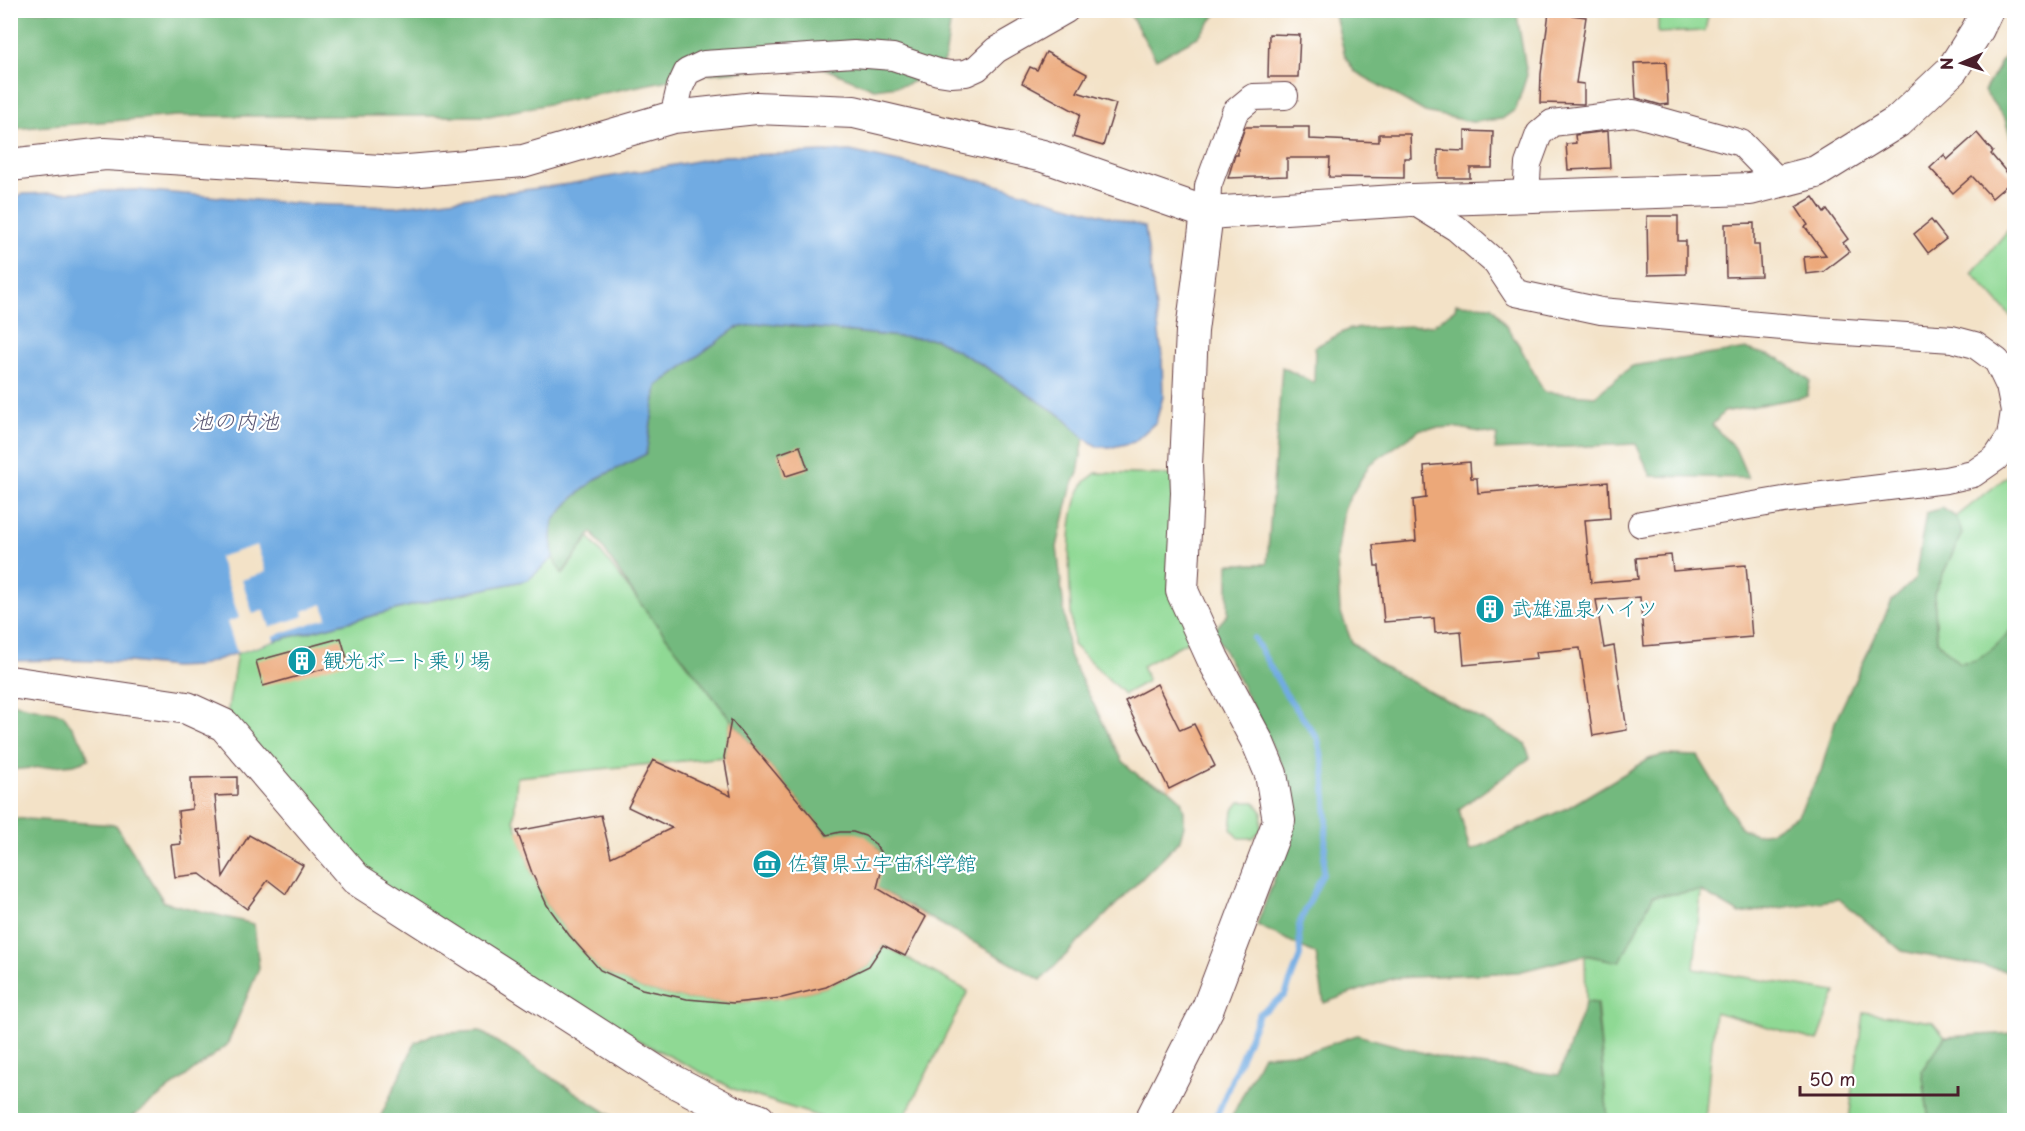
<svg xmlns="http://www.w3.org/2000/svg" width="2025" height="1131" font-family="'Playpen Sans','Klee One',sans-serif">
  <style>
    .green { fill: #8fd994; stroke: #6c7c60; stroke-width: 1.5 }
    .forest { fill: #73b97e; stroke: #5e6c54; stroke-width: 1.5 }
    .water { fill: #71abe2; stroke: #5e6586; stroke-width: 1.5 }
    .pier { fill: #f3e2c7 }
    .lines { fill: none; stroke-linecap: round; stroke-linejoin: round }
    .stream { stroke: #71abe2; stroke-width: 6 }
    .building { fill: #eca879 }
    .minor-casing { stroke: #633c42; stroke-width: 28 }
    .tertiary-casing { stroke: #633c42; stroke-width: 34 }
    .minor { stroke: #fff; stroke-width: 26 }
    .tertiary { stroke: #fff; stroke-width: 32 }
    .labels { text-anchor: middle; stroke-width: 4.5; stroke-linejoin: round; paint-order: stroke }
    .culture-label { font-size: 21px; fill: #0d838f; stroke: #fff; text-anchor: start }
    .water-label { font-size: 22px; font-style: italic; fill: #5a5774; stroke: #fff }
  </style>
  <rect width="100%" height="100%" fill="#fff"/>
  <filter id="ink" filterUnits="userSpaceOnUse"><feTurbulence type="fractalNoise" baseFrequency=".0167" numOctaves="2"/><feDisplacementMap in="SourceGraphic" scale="12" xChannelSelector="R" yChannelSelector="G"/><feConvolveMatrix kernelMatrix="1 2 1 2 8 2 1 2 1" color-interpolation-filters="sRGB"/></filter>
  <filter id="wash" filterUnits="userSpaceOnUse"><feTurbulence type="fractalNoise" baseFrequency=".008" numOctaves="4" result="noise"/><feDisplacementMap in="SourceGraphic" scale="24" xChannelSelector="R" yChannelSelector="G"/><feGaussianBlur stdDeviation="1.35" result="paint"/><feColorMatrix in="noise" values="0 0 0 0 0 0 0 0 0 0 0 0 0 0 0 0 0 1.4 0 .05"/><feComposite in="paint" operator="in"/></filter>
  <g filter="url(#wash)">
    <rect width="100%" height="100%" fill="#f3e2c7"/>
    <!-- green -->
    <g class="green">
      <polygon points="1658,11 1709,11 1705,31 1658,33"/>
      <polygon points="2014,223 2014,320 1972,273"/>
      <polygon points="2014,471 2014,627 1995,647 1977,660 1960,663 1937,641 1934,593 1962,533 1956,517"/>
      <path d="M1096 473 1174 475 1192 639 1142 666 1148 681 1124 694 1073 645C1071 605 1061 514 1085 482 1087 479 1093 476 1096 473Z"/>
      <polygon points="589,537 731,720 724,757 517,777 514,820 532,873 547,905 569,935 600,970 642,989 687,999 733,1003 782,998 826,987 869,966 883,945 968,991 903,1120 830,1120 736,1090 491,965 360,875 227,715 237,653 274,641 442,598 528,580 553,558 563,574"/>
      <polygon points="1240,802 1255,802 1262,812 1261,830 1253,838 1239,838 1231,829 1233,811"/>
      <polygon points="1701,891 1694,969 1836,992 1818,1041 1715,1012 1705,1120 1608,1120 1597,1003 1586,1002 1585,955 1620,962 1653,896"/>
      <polygon points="1863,1012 1932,1022 1945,1037 1922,1070 1929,1120 1849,1120"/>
    </g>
    <!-- forest -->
    <g class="forest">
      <polygon points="11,11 952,11 945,59 936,72 905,85 874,89 816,65 694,75 489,116 176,116 11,129"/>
      <polygon points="1128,11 1219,11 1198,37 1156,59"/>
      <polygon points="1334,11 1519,11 1517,15 1527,75 1516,109 1502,119 1472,122 1425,112 1354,71 1345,56"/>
      <polygon points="2014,40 2014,150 2005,119 1984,91"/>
      <polygon points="1456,304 1492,306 1519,345 1544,392 1595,396 1632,366 1747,349 1780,359 1810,381 1807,396 1724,412 1712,425 1735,448 1748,478 1651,476 1636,444 1495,450 1497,435 1453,427 1421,429 1369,465 1344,508 1337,558 1340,610 1352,643 1379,664 1525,743 1530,758 1459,809 1470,851 1569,807 1649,759 1665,755 1698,756 1741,828 1755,834 1771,832 1798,815 1821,771 1835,722 1892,601 1915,579 1926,513 1942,508 1956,517 1962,533 1934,593 1937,641 1960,663 1977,660 1995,647 2014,627 2014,972 1902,951 1839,899 1740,914 1701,891 1653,896 1620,962 1585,955 1518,972 1394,978 1324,1003 1316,954 1257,925 1284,853 1285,772 1214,630 1228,614 1228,564 1267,564 1282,367 1314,383 1315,347 1349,329 1433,325 1455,309"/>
      <path d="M765 323 900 337 936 339 981 364 1062 416 1084 438 1078 473 1071 488 1057 547 1069 655 1122 761 1140 777 1169 789 1181 800 1184 811V825L1180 840 1041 980 873 886 881 853C866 831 851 836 827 835L731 720 640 603 592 532 562 574 553 558 551 537 553 521 572 499 596 479 646 454 657 386 736 328Z"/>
      <polygon points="11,703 63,714 82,742 89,759 74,764 11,770"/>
      <polygon points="10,818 116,825 164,902 254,924 259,968 227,1045 128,1120 11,1120"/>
      <polygon points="1586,1002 1596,1003 1608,1120 1230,1120 1263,1055 1308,1052 1357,1035 1462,1063 1559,1075"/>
      <polygon points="480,1031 618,1120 379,1120 415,1043 433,1034"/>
      <polygon points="2014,1033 2014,1120 1929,1120 1922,1070 1945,1037"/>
    </g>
    <!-- water -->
    <polygon class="water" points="850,151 983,181 1145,227 1162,355 1163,397 1156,422 1134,442 1113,447 1098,447 1084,438 1062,416 981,364 936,339 900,337 765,323 736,328 657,386 646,454 596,479 572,499 553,521 551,537 553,558 528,580 442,598 274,641 198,666 173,667 129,662 62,660 11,661 10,200 23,194 137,190 304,204 396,207 569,184 724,156"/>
    <!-- pier -->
    <polygon class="pier" points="257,545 266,572 242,580 253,614 264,610 270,627 304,616 303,611 323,604 327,618 273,636 274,641 237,653 227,622 239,618 219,557"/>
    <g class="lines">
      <!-- stream -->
      <polyline class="stream" points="1215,1120 1259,1014 1285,995 1300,956 1299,924 1323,873 1327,819 1324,768 1318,739 1285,693 1254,638"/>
    </g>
    <g id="blocks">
      <!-- building -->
      <g class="building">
        <polygon points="1549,12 1586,17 1576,83 1584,84 1584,104 1540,103 1541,74"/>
        <polygon points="1269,34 1300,35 1298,77 1268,77"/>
        <polygon points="1046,52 1087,74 1077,92 1116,104 1103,146 1073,137 1080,114 1022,83 1030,67 1037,70"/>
        <polygon points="1666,62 1668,104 1661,105 1636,98 1634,63"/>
        <polygon points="1245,127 1309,127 1309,139 1379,142 1379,134 1410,134 1411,158 1404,158 1404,178 1329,177 1330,158 1287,158 1287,176 1228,178 1235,155 1238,155 1238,147"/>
        <polygon points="1465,131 1493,132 1492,168 1470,168 1470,178 1438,178 1438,150 1465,151"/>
        <polygon points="1608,131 1610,168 1568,170 1566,144 1576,143 1575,135"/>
        <polygon points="1977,133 1993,152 1991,154 2013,180 1992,198 1972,176 1953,193 1930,168 1944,155 1947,160"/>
        <polygon points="1813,197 1824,213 1827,210 1848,239 1843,243 1849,252 1823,272 1806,274 1804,257 1826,255 1805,227 1808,225 1796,207"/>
        <polygon points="1647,216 1678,216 1678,241 1686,241 1686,274 1648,275"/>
        <polygon points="1931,220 1946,239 1928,253 1914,234"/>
        <polygon points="1754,223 1754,245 1759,245 1761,276 1726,277 1725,224"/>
        <polygon points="800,446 808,469 786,476 778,454"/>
        <polygon points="1470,462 1471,478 1477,478 1478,493 1608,482 1610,518 1585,520 1591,583 1638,579 1636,558 1671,555 1673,571 1746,565 1752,637 1644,646 1640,597 1596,600 1604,648 1614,646 1627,730 1593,736 1580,648 1536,652 1537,658 1464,665 1461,631 1435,633 1434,618 1384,622 1379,566 1375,566 1373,545 1416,541 1413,500 1426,498 1424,466"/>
        <polygon points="341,638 348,662 263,686 256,661"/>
        <polygon points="1157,684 1180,730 1194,724 1215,766 1169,789 1125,701"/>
        <polygon points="731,720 827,835 840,832 853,832 865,836 874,843 881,853 883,865 877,888 926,917 905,956 883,945 869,966 826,987 782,998 733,1003 687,999 642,989 600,970 569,935 547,905 532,873 517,831 601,815 611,857 672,828 628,807 653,760 731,796 724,757"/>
        <polygon points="237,777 237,795 215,796 223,877 249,835 303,865 286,894 268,880 247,909 200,874 175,877 171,845 181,844 178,811 192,809 191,778"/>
      </g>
    </g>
  </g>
  <g filter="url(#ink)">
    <use href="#blocks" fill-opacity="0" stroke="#633c42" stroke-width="1.5"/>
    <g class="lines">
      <!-- minor casing -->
      <g class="minor-casing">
        <g id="minor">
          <polyline points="673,117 680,87 687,72 704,64 854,54 893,57 938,72 951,74 966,73 977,68 996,50 1066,10"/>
          <polyline points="1526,196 1528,164 1539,134 1552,123 1634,113 1741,143 1779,182"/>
          <polyline points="1411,200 1456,228 1496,263 1516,293 1601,311 1816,330 1952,339 1975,345 1997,361 2009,386 2014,411 2010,437 1996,458 1973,474 1946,480 1790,499 1641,524"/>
          <polyline points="1207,213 1208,186 1235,112 1253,97 1285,96"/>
        </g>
      </g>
      <!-- tertiary casing -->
      <g class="tertiary-casing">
        <g id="tertiary">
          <polyline points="10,165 105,154 397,172 523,161 673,117 756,108 854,112 1043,156 1207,213 1411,200 1750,189 1816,172 1897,122 1952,70 1978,29 1987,10"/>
          <polyline points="10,682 187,708 224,725 356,879 660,1074 731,1111 759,1120"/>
          <polyline points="1151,1120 1208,1008 1279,821 1271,774 1258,743 1213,659 1182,591 1187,493 1186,465 1192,331 1207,213"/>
        </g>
      </g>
      <!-- minor -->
      <use href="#minor" class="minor"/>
      <!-- tertiary -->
      <use href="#tertiary" class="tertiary"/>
    </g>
  </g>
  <!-- icons -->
  <defs>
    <g id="building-disc" transform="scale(1.5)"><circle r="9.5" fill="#0f9aa8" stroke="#fff"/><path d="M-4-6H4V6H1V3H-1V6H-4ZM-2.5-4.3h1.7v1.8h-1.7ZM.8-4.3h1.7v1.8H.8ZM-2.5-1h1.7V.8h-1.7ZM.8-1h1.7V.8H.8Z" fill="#fff"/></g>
    <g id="museum-disc" transform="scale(1.5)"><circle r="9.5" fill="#0f9aa8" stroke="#fff"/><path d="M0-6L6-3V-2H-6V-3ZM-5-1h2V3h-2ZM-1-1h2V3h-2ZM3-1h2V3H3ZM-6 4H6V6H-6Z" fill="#fff"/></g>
  </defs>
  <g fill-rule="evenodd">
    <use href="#building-disc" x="1490" y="609"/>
    <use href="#building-disc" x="302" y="661"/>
    <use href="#museum-disc" x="767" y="864"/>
  </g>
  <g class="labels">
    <!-- culture labels -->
    <g class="culture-label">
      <text x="1511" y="616">武雄温泉ハイツ</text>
      <text x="323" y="668">観光ボート乗り場</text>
      <text x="788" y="871">佐賀県立宇宙科学館</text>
    </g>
    <!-- water labels -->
    <g class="water-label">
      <text x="235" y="429">池の内池</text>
    </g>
  </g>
  <!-- margin -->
  <rect width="2025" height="1131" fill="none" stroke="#fff" stroke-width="36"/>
  <!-- north arrow -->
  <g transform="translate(1962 63) rotate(267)" stroke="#ffffff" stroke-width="4.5" paint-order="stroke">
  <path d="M0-4.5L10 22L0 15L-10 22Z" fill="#4a1f2b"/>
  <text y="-9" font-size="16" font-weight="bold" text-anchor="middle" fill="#4a1f2b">N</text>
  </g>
  <!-- scale -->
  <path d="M1800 1086v9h158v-9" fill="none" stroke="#4a1f2b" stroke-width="3"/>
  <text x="1809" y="1086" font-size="18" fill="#4a1f2b" stroke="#ffffff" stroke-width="4.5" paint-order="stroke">50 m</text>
</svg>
